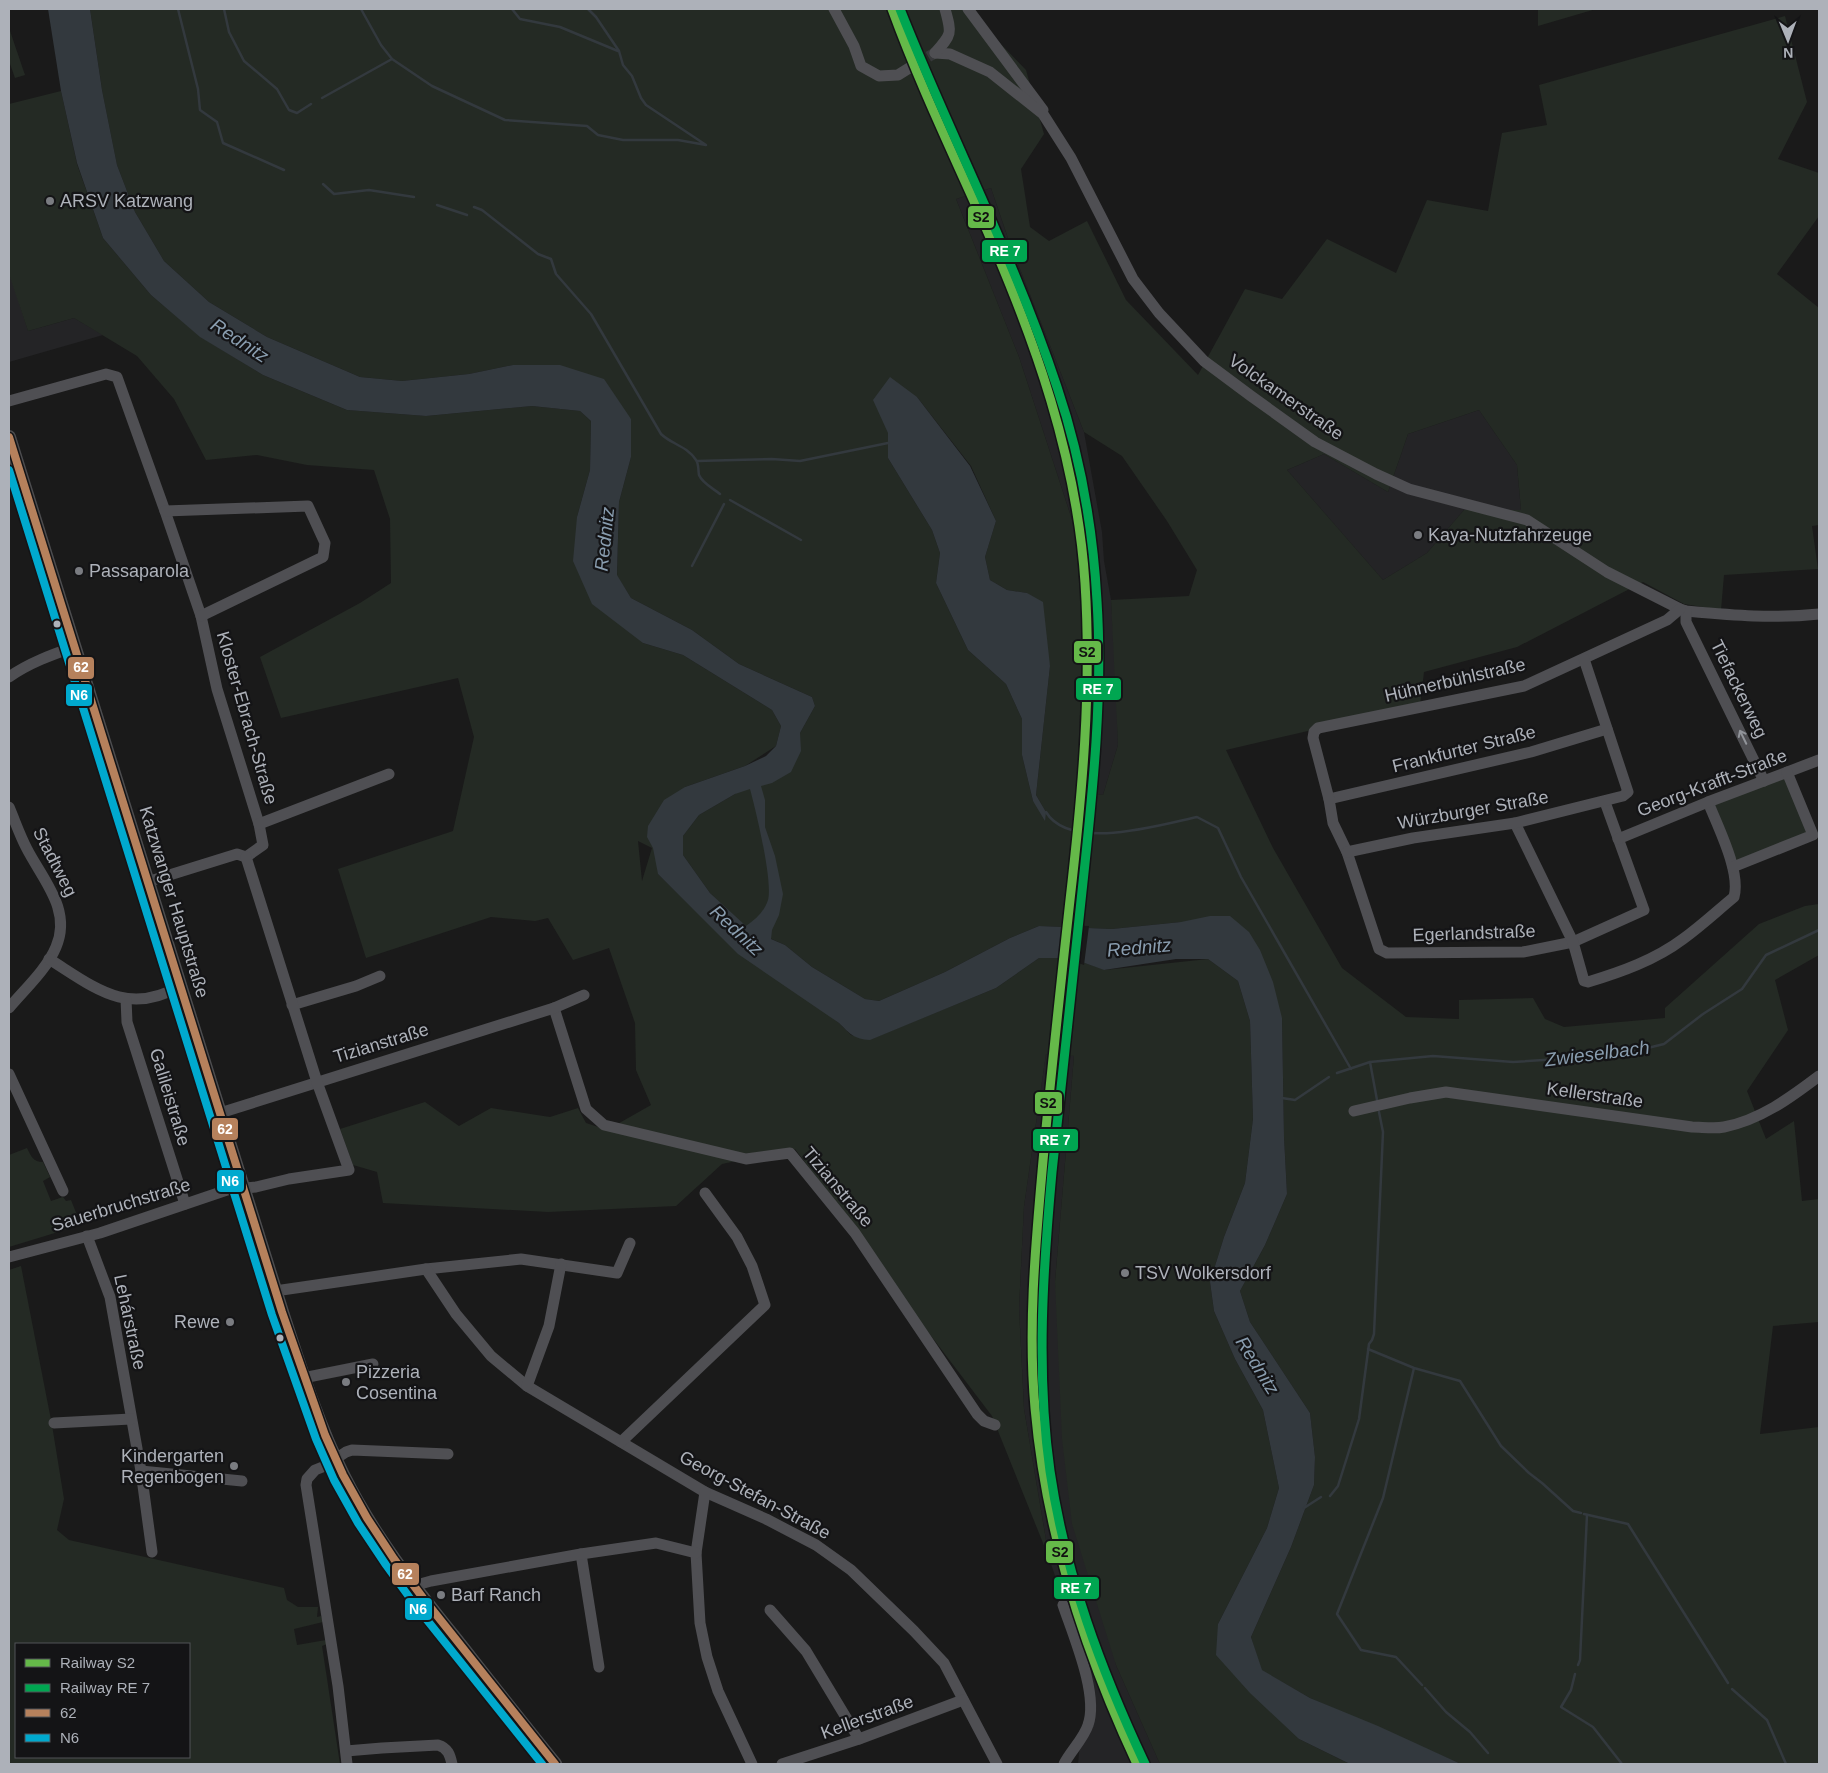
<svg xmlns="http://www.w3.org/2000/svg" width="1828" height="1773" font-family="Helvetica,sans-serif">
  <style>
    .built { fill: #242426 }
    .green { fill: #242a24; fill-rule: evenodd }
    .water { fill: #33393e; fill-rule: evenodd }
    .pier { fill: #1a1a1a }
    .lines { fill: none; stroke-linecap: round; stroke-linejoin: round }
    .stream { stroke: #33393e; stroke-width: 2.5 }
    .minor-tunnel { stroke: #37383a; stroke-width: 11; stroke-dasharray: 11 5.5; stroke-linecap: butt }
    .minor { stroke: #4f4f53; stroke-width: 11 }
    .major { stroke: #4c4c4e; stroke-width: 14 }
    .bus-1-casing { stroke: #141416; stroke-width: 11 }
    .bus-2-casing { stroke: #141416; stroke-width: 11 }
    .bus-1 { stroke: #b6815c; stroke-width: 8 }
    .bus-2 { stroke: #00a9ce; stroke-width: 8 }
    .rail-1-casing { stroke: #141416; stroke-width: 12 }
    .rail-2-casing { stroke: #141416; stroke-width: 12 }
    .rail-1 { stroke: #65b949; stroke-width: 9 }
    .rail-2 { stroke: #00a651; stroke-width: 9 }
    .oneway { stroke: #91949a }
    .poi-dot { fill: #7a7c81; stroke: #141416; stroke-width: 2 }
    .bus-dot { fill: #adb1b9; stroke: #141416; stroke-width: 2 }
    .labels { text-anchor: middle; stroke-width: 4.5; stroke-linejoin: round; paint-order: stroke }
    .poi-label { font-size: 18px; fill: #adb1b9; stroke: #141416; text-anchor: start }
    .street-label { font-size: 18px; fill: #adb1b9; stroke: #141416 }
    .water-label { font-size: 19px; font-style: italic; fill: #899daf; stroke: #141416 }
    .line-badge { stroke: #141416; stroke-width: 2 }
    .badge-label { font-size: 14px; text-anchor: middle; font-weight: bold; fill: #fff }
    .pale-badge-label { font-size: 14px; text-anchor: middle; font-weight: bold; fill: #111 }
  </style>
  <rect width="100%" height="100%" fill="#1a1a1a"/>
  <!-- built -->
  <g class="built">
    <polygon points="991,188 1009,241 1084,432 1102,532 1104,561 1111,600 1116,672 1118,745 1103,795 1077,791 1083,629 1075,529 1019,357 956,199"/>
    <polygon points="10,273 28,331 74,318 103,335 9,362"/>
    <polygon points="1479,410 1517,465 1521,510 1464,510 1427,553 1383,580 1287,470 1324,454 1388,492 1408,434"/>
    <polygon points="1046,1053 1074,1056 1055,1282 1116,1665 1160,1764 1078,1764 1081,1732 1093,1723 1091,1682 1049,1558 1024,1409 1019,1308 1024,1206"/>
  </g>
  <!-- green -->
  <g class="green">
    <path d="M90 9H967L1026 70 1044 134 1021 169 1030 227 1049 241 1087 221 1126 300 1198 375 1245 289 1282 299 1327 239 1396 273 1427 200 1488 211 1502 133 1547 125 1539 85 1785 16 1807 102 1778 159 1819 173V216L1777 274 1819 308V525L1812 526 1818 569 1724 575 1721 610 1684 604 1643 582 1517 647 1424 672 1420 705 1226 750 1273 848 1342 968 1406 1017 1459 1019V1000L1533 998 1545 1019 1564 1027 1665 1018V1008L1759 924 1805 906 1819 904V955L1775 980 1788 1030 1747 1091 1766 1139 1794 1121 1802 1201 1819 1199V1322L1773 1326 1760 1434 1819 1427V1764H1461L1310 1698 1261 1670 1251 1637 1291 1547 1314 1485 1315 1457 1310 1413 1250 1322 1240 1291 1265 1245 1287 1194 1284 1137 1282 1018 1181 922 1112 929 1039 926 1010 938 945 972 879 1001 865 999 812 967 785 945 747 928 710 893 683 855V836L699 815 735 794 800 733 815 706 812 697 739 664 692 630 631 598 617 576 619 502 631 457V419L513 365 469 374 402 381 360 377 267 337 209 302 164 261 135 212 117 165 102 90ZM991 188 1009 241 1084 432 1122 456 1167 521 1197 570 1189 596 1111 600 1118 745 1103 795 1077 791 1083 629 1075 529 1019 357 956 199ZM917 397 971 466 996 521 985 557 990 580 1007 590 1027 593 1050 666 1036 795 1046 812 1033 801 1022 755V719L1006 684 968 650 936 583 940 553 932 530 888 458V433ZM1479 410 1517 465 1521 510H1464L1427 553 1383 580 1287 470 1324 454 1388 492 1408 434Z"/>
    <polygon points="1538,9 1596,9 1538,26"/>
    <polygon points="9,28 25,75 15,78 9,61"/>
    <path d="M61 91 77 164 103 238 151 295 201 337 263 375 347 410 426 416 532 406 580 411 591 421 590 470 577 517 643 643 683 655 772 710 781 726 776 746 745 766 685 787 658 874 696 911 839 1023 851 1035 871 1039 996 988 1039 958H1071L1105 970 1208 959 1238 981 1250 1021 1253 1119 1245 1183 1224 1237 1210 1282 1214 1311 1235 1359 1263 1410 1279 1488 1267 1528 1218 1624 1299 1739 1350 1764H1160L1116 1665 1072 1524 1062 1439 1055 1282 1074 1056 1046 1054 1024 1206 1019 1308 1024 1409 1049 1558 992 1416 919 1320 857 1231 795 1149 722 1164 676 1206 548 1212 383 1203 377 1172 353 1165 340 1129 425 1102 459 1126 491 1108 550 1117 578 1108 586 1123 607 1130 651 1105 636 1070 635 1023 609 948 573 960 548 918 535 921 491 917 366 958 338 869 453 831 474 737 458 678 281 718 260 657 360 603 391 583 390 519 374 470 307 465 257 455 206 460 174 399 137 356 74 318 28 331 9 274V104ZM638 841 652 848 642 881Z"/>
    <polygon points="1785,776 1809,835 1737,865 1713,803"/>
    <path d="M27 1148C31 1156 33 1162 43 1162L50 1177 43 1181 51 1201 63 1197 66 1201 71 1200 81 1225 9 1247V1155Z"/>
    <path d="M21 1266 52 1425 64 1499 57 1530 69 1540 284 1588 287 1600 298 1607H318L317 1617 321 1616 323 1622 294 1629 297 1645 326 1640 327 1644 322 1646 340 1764H9V1270ZM16 1644H189V1757H16Z"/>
  </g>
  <!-- water -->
  <g class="water">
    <path d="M48 9H90L102 90 117 165 135 212 164 261 209 302 267 337 360 377 402 381 469 374 513 365H560L604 379 631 419V457L619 502 617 575 631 598 692 630 739 664 812 697 815 706 800 733 801 751 791 772 772 783 761 786 765 800V827L775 856 783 894 779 915 772 930 771 939 785 945 812 967 865 999 879 1001 945 972 1010 938 1039 926 1112 929 1181 922 1210 916H1230L1249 932 1260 950 1273 982 1282 1018 1284 1137 1287 1194 1265 1245 1240 1291 1250 1322 1310 1413 1315 1457 1314 1485 1291 1547 1251 1637 1262 1670 1310 1698 1378 1726 1461 1764H1350L1299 1739 1250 1693 1216 1655 1218 1624 1267 1528 1279 1488 1263 1410 1235 1359 1214 1311 1210 1282 1224 1237 1245 1183 1253 1119 1250 1021 1238 981 1208 959H1176L1104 970 1071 958H1039L996 988 870 1040C854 1039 850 1034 839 1023L738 954 658 874 653 848 647 837 648 826 664 800 685 787 745 766 766 756 776 746 781 726 772 710 683 655 643 643 592 604 573 561 577 517 590 470 591 421 580 411 532 406 426 416 347 410 263 375 200 337 151 295 103 238 77 163 61 91ZM750 789C756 811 773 881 768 900 764 912 756 919 746 926L710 893 683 855V836L699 815 735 794Z"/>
    <polygon points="890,377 917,397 970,466 996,521 985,557 990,580 1007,590 1027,593 1043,602 1050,666 1036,795 1046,812 1045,821 1033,801 1022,755 1022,719 1006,684 968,650 936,583 940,553 932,530 888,458 888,433 873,400"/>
  </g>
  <!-- pier -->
  <polygon class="pier" points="1063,925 1089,926 1084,965 1070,960 1059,960"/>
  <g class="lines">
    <!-- stream -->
    <g class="stream">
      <polyline points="178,9 198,89 200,110 217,122 223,143 284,170"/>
      <polyline points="224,9 229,32 244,61 277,89 289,110 297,113 311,104"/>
      <polyline points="361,9 381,45 392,59 432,86 505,120 587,126 598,135 623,140 678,140 706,145 646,105 641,98 632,76 623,65 619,51 596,17 588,9"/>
      <polyline points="512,9 520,19 560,27 618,51"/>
      <polyline points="322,98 392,59"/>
      <polyline points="323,184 334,194 369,190 414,197"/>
      <polyline points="437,205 467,215"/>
      <path d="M474 207 482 210 538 254 551 259 556 274 591 314 661 434C671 444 687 446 696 460 699 464 698 470 699 475 702 483 714 489 720 494"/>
      <polyline points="697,461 772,459 800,461 888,443"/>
      <polyline points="730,500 801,540"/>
      <polyline points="692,566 724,504"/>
      <path d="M1046 812C1070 852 1160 825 1197 817L1218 828 1241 877 1351 1069"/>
      <polyline points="1370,1062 1377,1100"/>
      <polyline points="1337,1073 1370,1062 1433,1056 1513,1062 1619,1055 1664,1044 1703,1014 1742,989 1766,955 1819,930"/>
      <polyline points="1282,1098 1295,1100 1329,1077"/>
      <polyline points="1368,1349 1414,1368 1460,1381 1501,1446 1529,1473 1542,1483 1573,1511 1581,1513"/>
      <polyline points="1414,1368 1383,1498 1337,1614 1361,1650 1396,1657 1422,1685"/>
      <polyline points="1330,1496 1338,1486 1359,1419 1369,1344 1372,1340 1374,1334 1383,1132 1379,1112"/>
      <polyline points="1304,1508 1321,1497"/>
      <polyline points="1584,1514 1628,1524 1728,1683"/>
      <polyline points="1578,1665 1580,1660 1587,1515"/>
      <polyline points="1575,1674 1571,1690 1561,1707 1593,1727 1622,1764"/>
      <polyline points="1425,1688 1446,1712 1470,1732 1488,1753"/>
      <polyline points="1732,1689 1767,1720 1786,1764"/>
    </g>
    <!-- minor-tunnel -->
    <polyline class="minor-tunnel" points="914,65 935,53"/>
    <!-- minor -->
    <g class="minor">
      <polyline points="834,9 854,46 861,66 879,76 898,75 914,65"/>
      <polyline points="968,9 1043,110"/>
      <path d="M935 53 950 54 990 72 1043 114 1071 158 1133 279 1159 313 1204 361 1251 396 1315 442 1376 474 1409 489 1527 520 1607 572 1680 609 1686 611C1731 615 1774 619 1819 614"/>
      <path d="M935 53C952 34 952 34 945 9"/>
      <polyline points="9,401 106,374 117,377 165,511 201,616 217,689 259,824 263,845 246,857"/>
      <polyline points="165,511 308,506 325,543 323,557 201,616"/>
      <polyline points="1686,611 1686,622 1764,781"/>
      <path d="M9 677C29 663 51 655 74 647"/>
      <polyline points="1329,799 1531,752 1607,729"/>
      <polyline points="1605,802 1644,910 1573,942 1523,952 1387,953 1379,949 1347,852 1333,823 1329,799 1313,738 1314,732 1318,728 1524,686 1667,620 1680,609"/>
      <path d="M9 807C15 821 20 836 27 849 43 880 72 910 56 947 47 969 24 990 9 1008"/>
      <path d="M1515 823 1573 942 1584 981 1588 982C1621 972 1655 960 1683 939 1701 926 1717 911 1734 897 1741 872 1718 827 1708 802"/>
      <polyline points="259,824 389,774"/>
      <polyline points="1618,839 1708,802 1819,760"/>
      <polyline points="1347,852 1413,838 1515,823 1623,796 1628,792 1584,659"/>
      <polyline points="1733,867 1813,835 1787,772"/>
      <polyline points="147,882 237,854 246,857"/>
      <path d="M49 959C94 987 127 1017 180 986"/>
      <polyline points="126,999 127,1022 185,1204"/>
      <polyline points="292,1005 356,986 380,976"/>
      <polyline points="554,1008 586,1109 604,1125 746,1159 790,1153 855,1233 977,1414 984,1421 995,1425"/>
      <polyline points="9,1074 63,1191"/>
      <path d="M1354 1111 1410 1098 1446 1092 1692 1127C1702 1127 1714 1129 1724 1127 1760 1120 1790 1098 1819 1076"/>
      <polyline points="220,1113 554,1008 584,995"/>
      <polyline points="87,1236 110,1297 141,1471 152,1552"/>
      <polyline points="9,1257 100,1233 227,1190 256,1187 289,1179 349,1170 317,1082 246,857"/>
      <polyline points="426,1269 521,1259 617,1273 630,1243"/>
      <polyline points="275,1291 426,1269 456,1314 491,1356 527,1386 705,1492 766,1519 816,1545 851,1570 914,1631 944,1663 997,1764"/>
      <polyline points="303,1378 373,1364"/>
      <polyline points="527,1386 549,1326 561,1264"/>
      <polyline points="54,1423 131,1419"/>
      <polyline points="621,1442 765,1305 752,1266 737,1237 705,1193"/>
      <polyline points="141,1471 242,1481"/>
      <polyline points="705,1492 696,1553 700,1623 707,1657 718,1691 752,1764"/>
      <polyline points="581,1554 599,1667"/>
      <polyline points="413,1586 431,1581 581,1554 656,1543 696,1553"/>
      <path d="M1063 1605C1073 1635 1099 1695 1088 1725 1084 1738 1070 1752 1064 1764"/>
      <polyline points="770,1610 806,1651 859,1739"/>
      <path d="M346 1751 382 1748 438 1745C448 1748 450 1755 452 1764"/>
      <polyline points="347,1764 338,1686 306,1485 307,1479 315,1470 325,1466 346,1452 352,1450 448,1454"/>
      <polyline points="782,1764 859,1739 963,1700"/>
    </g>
    <!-- major -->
    <path class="major" d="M9 437 282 1312C300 1367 317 1423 343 1475 372 1534 413 1586 454 1637 488 1680 521 1722 555 1764"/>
    <!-- bus-1 casing -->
    <g class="bus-1-casing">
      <polyline id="bus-1" points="9,437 282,1312 325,1435 343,1475 367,1518 394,1559 423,1598 555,1764"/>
    </g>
    <!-- bus-2 casing -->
    <g class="bus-2-casing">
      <polyline id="bus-2" points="9,470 272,1315 316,1439 334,1480 358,1523 386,1565 415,1605 542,1764"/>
    </g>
    <!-- bus-1 -->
    <use href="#bus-1" class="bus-1"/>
    <!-- bus-2 -->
    <use href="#bus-2" class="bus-2"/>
    <!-- rail-1 casing -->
    <g class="rail-1-casing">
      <path id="rail-1" d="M892 9C919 83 953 154 985 226 1035 340 1077 458 1085 583 1092 690 1082 795 1070 900 1060 991 1050 1081 1042 1172 1035 1250 1028 1329 1035 1408 1046 1533 1084 1651 1137 1764"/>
    </g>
    <!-- rail-2 casing -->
    <g class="rail-2-casing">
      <path id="rail-2" d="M900 9C950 136 1014 257 1057 387 1080 455 1093 529 1097 601 1103 695 1093 789 1083 882 1073 979 1062 1075 1052 1172 1043 1270 1036 1372 1050 1471 1065 1574 1101 1670 1145 1764"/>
    </g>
    <!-- rail-1 -->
    <use href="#rail-1" class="rail-1"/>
    <!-- rail-2 -->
    <use href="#rail-2" class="rail-2"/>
  </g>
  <!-- one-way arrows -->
  <defs><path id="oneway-shaft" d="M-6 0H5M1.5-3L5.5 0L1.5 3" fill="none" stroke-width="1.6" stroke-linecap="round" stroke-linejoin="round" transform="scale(1.25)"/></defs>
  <use class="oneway" href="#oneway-shaft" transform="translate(1743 737) rotate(-116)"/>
  <!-- markers -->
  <g class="poi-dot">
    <circle cx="50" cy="201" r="5"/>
    <circle cx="1418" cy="535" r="5"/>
    <circle cx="79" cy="571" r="5"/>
    <circle cx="1125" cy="1273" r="5"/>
    <circle cx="230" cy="1322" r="5"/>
    <circle cx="346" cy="1382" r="5"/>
    <circle cx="234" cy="1466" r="5"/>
    <circle cx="441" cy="1595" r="5"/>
  </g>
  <g class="bus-dot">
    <circle cx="57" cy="624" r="4.5"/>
    <circle cx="280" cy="1338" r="4.5"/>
  </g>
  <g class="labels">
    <!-- poi labels -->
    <g class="poi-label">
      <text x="60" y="207">ARSV Katzwang</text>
      <text x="1428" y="541">Kaya-Nutzfahrzeuge</text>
      <text x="89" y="577">Passaparola</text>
      <text x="1135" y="1279">TSV Wolkersdorf</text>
      <text x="220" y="1328" text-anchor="end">Rewe</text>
      <text x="356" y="1378">Pizzeria<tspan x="356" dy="21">Cosentina</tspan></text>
      <text x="224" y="1462" text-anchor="end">Kindergarten<tspan x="224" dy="21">Regenbogen</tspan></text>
      <text x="451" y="1601">Barf Ranch</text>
    </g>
    <!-- street labels -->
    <g class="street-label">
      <text transform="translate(1286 397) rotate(35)" y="6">Volckamerstraße</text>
      <text transform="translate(1455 680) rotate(-13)" y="6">Hühnerbühlstraße</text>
      <text transform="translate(1739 689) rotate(64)" y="6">Tiefackerweg</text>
      <text transform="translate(247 718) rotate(74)" y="6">Kloster-Ebrach-Straße</text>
      <text transform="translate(1464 749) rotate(-14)" y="6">Frankfurter Straße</text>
      <text transform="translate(1712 783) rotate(-21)" y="6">Georg-Krafft-Straße</text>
      <text transform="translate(1473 810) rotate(-10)" y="6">Würzburger Straße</text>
      <text transform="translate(55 862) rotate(63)" y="6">Stadtweg</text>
      <text transform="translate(174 902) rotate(73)" y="6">Katzwanger Hauptstraße</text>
      <text transform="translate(1474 933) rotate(-2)" y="6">Egerlandstraße</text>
      <text transform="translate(381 1043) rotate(-17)" y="6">Tizianstraße</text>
      <text transform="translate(1595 1095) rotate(8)" y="6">Kellerstraße</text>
      <text transform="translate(170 1097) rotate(73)" y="6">Galileistraße</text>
      <text transform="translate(838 1187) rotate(50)" y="6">Tizianstraße</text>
      <text transform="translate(121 1205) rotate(-17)" y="6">Sauerbruchstraße</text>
      <text transform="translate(130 1322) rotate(78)" y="6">Lehárstraße</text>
      <text transform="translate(755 1495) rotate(28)" y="6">Georg-Stefan-Straße</text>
      <text transform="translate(867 1717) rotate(-20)" y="6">Kellerstraße</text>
    </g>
    <!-- water labels -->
    <g class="water-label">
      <text transform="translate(240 340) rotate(33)" y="7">Rednitz</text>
      <text transform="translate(604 539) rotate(-84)" y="7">Rednitz</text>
      <text transform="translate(737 930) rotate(43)" y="7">Rednitz</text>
      <text transform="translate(1139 947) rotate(-5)" y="7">Rednitz</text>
      <text transform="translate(1597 1053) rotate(-7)" y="7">Zwieselbach</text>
      <text transform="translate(1258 1365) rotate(58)" y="7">Rednitz</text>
    </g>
  </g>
  <g class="line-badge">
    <rect x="967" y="205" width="28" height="24" rx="5" fill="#65b949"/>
    <rect x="981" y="239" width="47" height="24" rx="5" fill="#00a651"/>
    <rect x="1073" y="640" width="29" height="24" rx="5" fill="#65b949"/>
    <rect x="67" y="656" width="28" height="24" rx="5" fill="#b6815c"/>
    <rect x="1075" y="677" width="47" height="24" rx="5" fill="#00a651"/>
    <rect x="65" y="683" width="28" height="24" rx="5" fill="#00a9ce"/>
    <rect x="1034" y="1091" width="29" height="24" rx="5" fill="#65b949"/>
    <rect x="211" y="1117" width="28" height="24" rx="5" fill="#b6815c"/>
    <rect x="1032" y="1128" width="47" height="24" rx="5" fill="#00a651"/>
    <rect x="216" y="1169" width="29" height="24" rx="5" fill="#00a9ce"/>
    <rect x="1045" y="1540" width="29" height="24" rx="5" fill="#65b949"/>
    <rect x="391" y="1562" width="29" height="24" rx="5" fill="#b6815c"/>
    <rect x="1053" y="1576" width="47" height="24" rx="5" fill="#00a651"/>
    <rect x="404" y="1597" width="29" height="24" rx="5" fill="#00a9ce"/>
  </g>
  <g class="badge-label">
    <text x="1005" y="256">RE 7</text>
    <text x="81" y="672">62</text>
    <text x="1098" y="694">RE 7</text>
    <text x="79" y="700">N6</text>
    <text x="225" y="1134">62</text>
    <text x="1055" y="1145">RE 7</text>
    <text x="230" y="1186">N6</text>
    <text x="405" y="1579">62</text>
    <text x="1076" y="1593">RE 7</text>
    <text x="418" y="1614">N6</text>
  </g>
  <g class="pale-badge-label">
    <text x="981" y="222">S2</text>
    <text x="1087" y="657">S2</text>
    <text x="1048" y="1108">S2</text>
    <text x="1060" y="1557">S2</text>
  </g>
  <!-- border -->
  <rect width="1828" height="1773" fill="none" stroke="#adb1b9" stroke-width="20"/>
  <!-- legend -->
  <rect x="15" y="1643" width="175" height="115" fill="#141416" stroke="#515357"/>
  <rect x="25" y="1659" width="25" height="8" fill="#65b949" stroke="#515357"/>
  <text x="60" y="1668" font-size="15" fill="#adb1b9">Railway S2</text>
  <rect x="25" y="1684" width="25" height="8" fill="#00a651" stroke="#515357"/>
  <text x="60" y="1693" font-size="15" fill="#adb1b9">Railway RE 7</text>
  <rect x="25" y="1709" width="25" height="8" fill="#b6815c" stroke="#515357"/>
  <text x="60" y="1718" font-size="15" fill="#adb1b9">62</text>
  <rect x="25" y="1734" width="25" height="8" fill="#00a9ce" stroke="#515357"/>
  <text x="60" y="1743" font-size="15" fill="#adb1b9">N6</text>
  <!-- north arrow -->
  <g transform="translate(1788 40) rotate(179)" stroke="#141416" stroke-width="4" paint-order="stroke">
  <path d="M0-4L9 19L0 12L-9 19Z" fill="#adb1b9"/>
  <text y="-8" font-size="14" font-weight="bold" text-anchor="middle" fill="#adb1b9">N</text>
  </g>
</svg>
